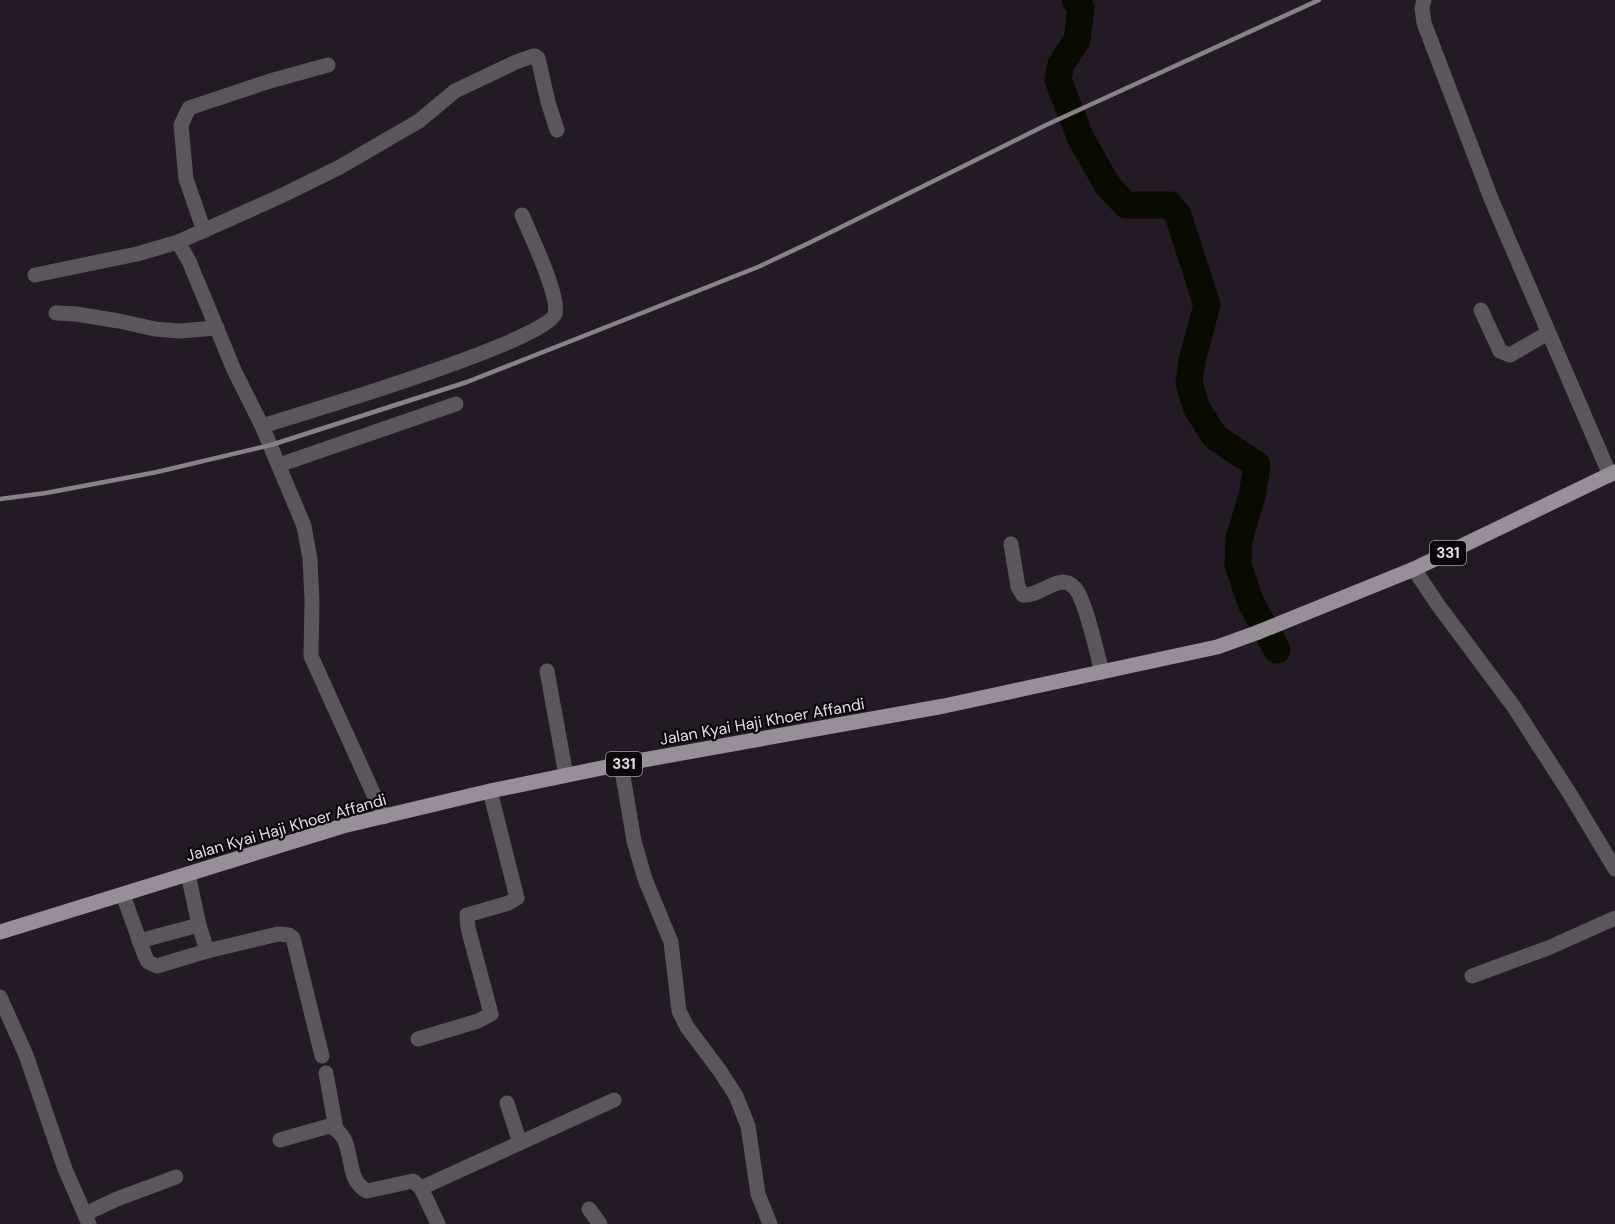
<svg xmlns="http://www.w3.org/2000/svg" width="1615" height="1224" font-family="'DM Sans',sans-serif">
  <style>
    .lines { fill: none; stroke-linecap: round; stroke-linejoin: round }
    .river { stroke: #0a0b00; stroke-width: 27 }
    .minor { stroke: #5a565b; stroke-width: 15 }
    .major { stroke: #978e99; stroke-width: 15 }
    .rail { stroke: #89818a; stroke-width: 4.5 }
    .labels { text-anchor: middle; stroke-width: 4.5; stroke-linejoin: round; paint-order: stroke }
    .shield { fill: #0a070b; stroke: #a19ca2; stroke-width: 1.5 }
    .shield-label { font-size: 15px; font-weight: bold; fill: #e2dce3 }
    .street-label { font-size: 16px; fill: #e2dce3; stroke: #0a070b }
  </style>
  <rect width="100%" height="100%" fill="#231a25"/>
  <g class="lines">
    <!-- river -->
    <polyline class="river" points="1075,0 1081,8 1077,40 1061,64 1058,80 1081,139 1108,186 1126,205 1170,205 1178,215 1207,305 1192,360 1189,382 1196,407 1215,437 1257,465 1252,496 1239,539 1238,565 1251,603 1277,650"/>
    <!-- minor -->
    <g class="minor">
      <polyline points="1424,0 1422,8 1424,23 1492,201 1610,475"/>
      <polyline points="204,231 186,179 181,125 189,108 270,81 328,65"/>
      <polyline points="178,242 189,261 234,370 262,426 304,526 310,559 312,601 311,656 384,817"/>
      <polyline points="35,275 137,254 178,242 281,196 338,168 419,121 455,91 516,62 533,56 535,56 538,58 548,102 557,130"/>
      <polyline points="1481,310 1500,351 1510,355 1548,333"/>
      <polyline points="56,313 76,314 119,321 155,329 179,331 217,328"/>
      <path d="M262 426C301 414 546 341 555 314 560 296 530 234 522 215"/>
      <polyline points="279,465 456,404"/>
      <path d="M1011 544 1018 587 1023 595C1038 596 1049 583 1063 582 1067 582 1072 585 1075 588 1086 601 1097 654 1102 672"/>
      <polyline points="1414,569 1438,605 1514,707 1570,794 1615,869"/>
      <polyline points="547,671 566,775"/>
      <polyline points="621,764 634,841 645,879 671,942 679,1011 687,1027 720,1071 736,1096 748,1126 758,1194 770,1224"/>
      <polyline points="188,874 199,925 207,951"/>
      <polyline points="123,895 145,956 148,962 157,966 207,951 278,934 289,935 293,938 322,1056"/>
      <polyline points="139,941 199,925"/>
      <polyline points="1472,976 1548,948 1615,918"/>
      <polyline points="0,997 26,1055 65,1169 89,1224"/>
      <polyline points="418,1039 478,1021 491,1014 468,928 467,915 509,903 517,898 490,791"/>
      <polyline points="326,1073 336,1129"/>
      <polyline points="507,1103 520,1143"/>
      <path d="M280 1140 329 1126C359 1137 341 1178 367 1191L413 1181 421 1188 438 1224"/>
      <polyline points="421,1188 614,1100"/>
      <polyline points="589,1209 600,1224"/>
      <polyline points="85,1214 117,1199 176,1177"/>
    </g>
    <!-- major -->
    <polyline class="major" points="0,932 343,826 490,791 621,764 944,706 1217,647 1256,633 1414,569 1615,472"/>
    <!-- rail -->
    <polyline class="rail" points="0,499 46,493 157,472 271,445 467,382 758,267 811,242 1046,125 1319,0"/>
  </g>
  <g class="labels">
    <!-- shield labels -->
    <g class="shield">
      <rect x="1430" y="541" width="36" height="24" rx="4.5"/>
      <rect x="606" y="752" width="36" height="24" rx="4.5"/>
    </g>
    <g class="shield-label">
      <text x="1448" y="558">331</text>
      <text x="624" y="769">331</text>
    </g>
    <!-- street labels -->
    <g class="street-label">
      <text transform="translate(762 721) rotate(-10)" y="6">Jalan Kyai Haji Khoer Affandi</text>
      <text transform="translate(286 827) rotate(-16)" y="6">Jalan Kyai Haji Khoer Affandi</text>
    </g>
  </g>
</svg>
